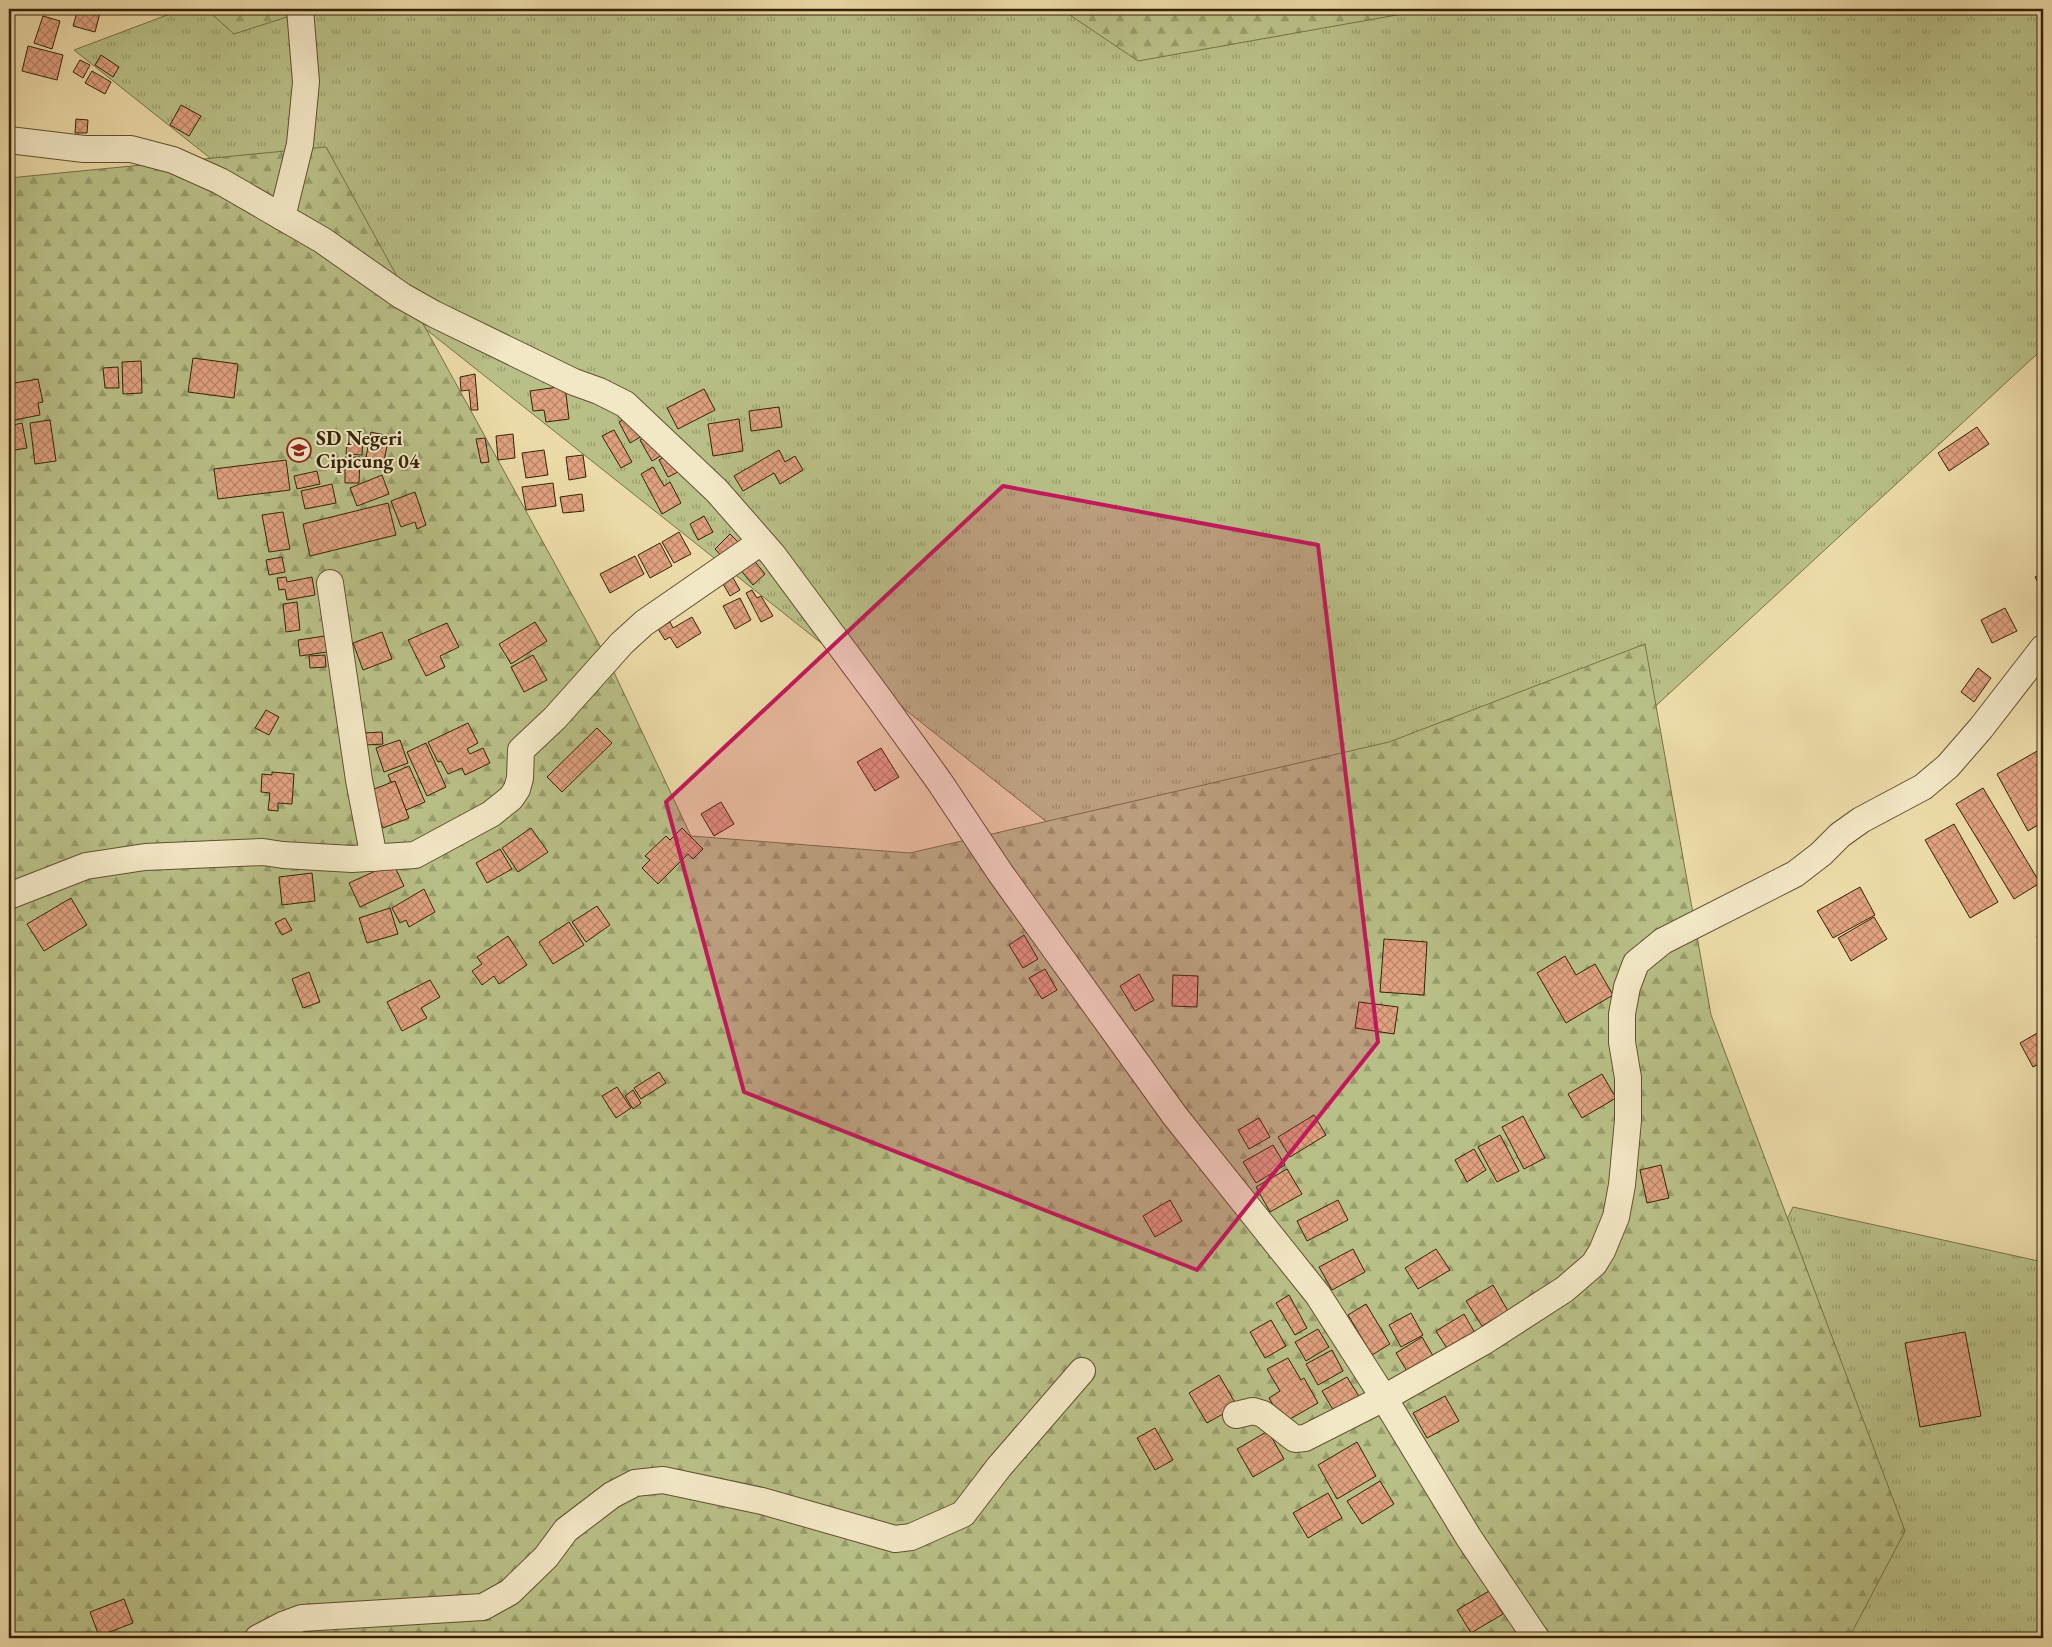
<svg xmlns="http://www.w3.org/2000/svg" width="2052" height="1647" font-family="'EB Garamond',serif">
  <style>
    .grass { fill: url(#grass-tufts); stroke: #767147 }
    .forest { fill: url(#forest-firs); stroke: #767147 }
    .building { fill: url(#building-cross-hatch); stroke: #342207 }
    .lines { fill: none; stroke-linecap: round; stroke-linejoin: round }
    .minor-casing { stroke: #62502f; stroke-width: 28 }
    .minor { stroke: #f3e8c6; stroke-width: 26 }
    .marked { fill: #c2185b; fill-opacity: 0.2; stroke: #c2185b; stroke-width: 4; stroke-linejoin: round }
    .labels { text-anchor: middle; stroke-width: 4; stroke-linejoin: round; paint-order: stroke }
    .poi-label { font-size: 20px; font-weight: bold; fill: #342207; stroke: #f3e8c6; text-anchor: start }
  </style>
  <defs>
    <pattern id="grass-tufts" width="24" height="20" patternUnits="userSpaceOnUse" patternTransform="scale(1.25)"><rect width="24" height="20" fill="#b9c087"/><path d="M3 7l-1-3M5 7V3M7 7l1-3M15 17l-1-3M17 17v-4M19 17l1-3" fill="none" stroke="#979c6c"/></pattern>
    <pattern id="forest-firs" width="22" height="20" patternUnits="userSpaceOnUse" patternTransform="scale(1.25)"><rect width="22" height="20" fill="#b9c087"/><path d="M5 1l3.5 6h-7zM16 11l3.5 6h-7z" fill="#979c6c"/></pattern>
    <pattern id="building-cross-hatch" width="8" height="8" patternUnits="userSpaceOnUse" patternTransform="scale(1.25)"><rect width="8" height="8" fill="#e1a280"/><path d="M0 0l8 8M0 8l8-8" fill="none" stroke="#b78467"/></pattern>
  </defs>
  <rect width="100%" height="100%" fill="#ecdba8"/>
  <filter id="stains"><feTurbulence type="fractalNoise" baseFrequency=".004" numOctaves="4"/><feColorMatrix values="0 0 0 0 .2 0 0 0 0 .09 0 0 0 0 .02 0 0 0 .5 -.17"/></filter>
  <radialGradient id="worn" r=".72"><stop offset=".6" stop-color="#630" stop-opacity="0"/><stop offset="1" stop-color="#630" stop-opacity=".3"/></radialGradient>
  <!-- grass -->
  <g class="grass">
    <polygon points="183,9 2043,9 2043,351 2037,354 1647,714 1135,892 74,50"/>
    <polygon points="1793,1207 2043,1262 2043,1638 1580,1638"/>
  </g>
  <!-- forest -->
  <g class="forest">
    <polygon points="206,9 312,9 234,34"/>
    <polygon points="1061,9 1407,9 1408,13 1138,61"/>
    <polygon points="326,147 611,666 691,836 910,853 1389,742 1645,644 1711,1015 1905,1531 1849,1638 9,1638 9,178"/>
  </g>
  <!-- building -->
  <g class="building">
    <polygon points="78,9 101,9 95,32 73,26"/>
    <polygon points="43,16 60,21 52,49 34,43"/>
    <polygon points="28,46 63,55 57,80 22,71"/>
    <polygon points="101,55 119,67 113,77 95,65"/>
    <polygon points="80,60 90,65 83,78 73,72"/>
    <polygon points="92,71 111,82 105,94 85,83"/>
    <polygon points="181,105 201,116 189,136 170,125"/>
    <polygon points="76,119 88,120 87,133 75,133"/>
    <polygon points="193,358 238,364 234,398 188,392"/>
    <polygon points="141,361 142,393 123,394 122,362"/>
    <polygon points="118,367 119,388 105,388 103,368"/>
    <polygon points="475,374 478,410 471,410 469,390 461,391 460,377"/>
    <polygon points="38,379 43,402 38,403 40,415 9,421 9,384"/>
    <polygon points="565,386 569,419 546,422 544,410 533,411 530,391"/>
    <polygon points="704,389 715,410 678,429 667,408"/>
    <polygon points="779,407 782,427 751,431 749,411"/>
    <polygon points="630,416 642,436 630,443 619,422"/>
    <polygon points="739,419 743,451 713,456 708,424"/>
    <polygon points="50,420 56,461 35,464 30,423"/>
    <polygon points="22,423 27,448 9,451 9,426"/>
    <polygon points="1977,427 1989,444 1949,471 1938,453"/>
    <polygon points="614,430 632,462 621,468 602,436"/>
    <polygon points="371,432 389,436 384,461 366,457"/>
    <polygon points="652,433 664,454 652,461 640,440"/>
    <polygon points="513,434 515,458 498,460 496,436"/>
    <polygon points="485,438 489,462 481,463 476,439"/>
    <polygon points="347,440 363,440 362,455 346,454"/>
    <polygon points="544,450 548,475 526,478 522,453"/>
    <polygon points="779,450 785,462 795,456 803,470 780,484 774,473 743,491 734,476"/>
    <polygon points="673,452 682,470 668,477 659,460"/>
    <polygon points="583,455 586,477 569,480 566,457"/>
    <polygon points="345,457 360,457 359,483 345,483"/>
    <polygon points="286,460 290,490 218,499 214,469"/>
    <polygon points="653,467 664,486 670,482 681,503 662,514 641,474"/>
    <polygon points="317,471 320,484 297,489 294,476"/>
    <polygon points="382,475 389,494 357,506 350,488"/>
    <polygon points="553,483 556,506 526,510 522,487"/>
    <polygon points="332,484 336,503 305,509 301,491"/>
    <polygon points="415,492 426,525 417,529 415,522 401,527 391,501"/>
    <polygon points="582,494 584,511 563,513 560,497"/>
    <polygon points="388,503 396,535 310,556 303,524"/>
    <polygon points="283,512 290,549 269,552 262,515"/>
    <polygon points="704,516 713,532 698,540 690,524"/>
    <polygon points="679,532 691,554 674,563 662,542"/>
    <polygon points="730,534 743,547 728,563 715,549"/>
    <polygon points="660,543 672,566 650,578 638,555"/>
    <polygon points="635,556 644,574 610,593 600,574"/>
    <polygon points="282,557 285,572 269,575 266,560"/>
    <polygon points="752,558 765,574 753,585 739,568"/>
    <polygon points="729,571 740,590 730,596 719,577"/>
    <polygon points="2043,573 2043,591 2035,577"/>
    <polygon points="286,577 287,582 312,577 315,595 287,600 285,589 279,590 277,578"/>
    <polygon points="752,590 757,598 761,596 773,616 761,622 746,593"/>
    <polygon points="740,598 751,620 735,629 723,606"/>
    <polygon points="297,602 300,630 286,632 283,604"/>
    <polygon points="2005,608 2017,631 1992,643 1981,620"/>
    <polygon points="692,617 701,633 677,648 670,637 665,640 658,629 670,622 673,628"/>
    <polygon points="535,622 547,641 511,664 499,644"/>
    <polygon points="447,623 459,647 440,656 445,667 426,676 408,640"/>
    <polygon points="382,632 392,659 363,670 353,643"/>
    <polygon points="325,636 327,652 300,656 298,640"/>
    <polygon points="325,655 326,667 310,668 309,656"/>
    <polygon points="533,655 547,680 524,692 511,667"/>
    <polygon points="1978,668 1991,678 1974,702 1961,692"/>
    <polygon points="266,710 279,717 269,735 255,728"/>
    <polygon points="468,723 478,743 467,749 470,754 483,748 490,763 465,775 462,768 448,774 441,761 438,762 428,742"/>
    <polygon points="597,728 612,743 562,792 547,777"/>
    <polygon points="382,732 383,744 366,745 365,733"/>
    <polygon points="400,740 408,763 384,772 376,748"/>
    <polygon points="426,743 446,787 427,796 407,752"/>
    <polygon points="881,748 899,777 875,791 857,762"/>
    <polygon points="2039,750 2043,757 2043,822 2028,831 1997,774"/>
    <polygon points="409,766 425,802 404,811 388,775"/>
    <polygon points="272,772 294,774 292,804 278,803 278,811 268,810 270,793 261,792 262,774 272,775"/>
    <polygon points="395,781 409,818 383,828 369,791"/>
    <polygon points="1983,788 2040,883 2014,899 1956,804"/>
    <polygon points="721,802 734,824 714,836 701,814"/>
    <polygon points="1954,824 1998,902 1970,918 1925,840"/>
    <polygon points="531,828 548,852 518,872 502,848"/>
    <polygon points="682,828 703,849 693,859 688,854 658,884 642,868 650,860 645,856 666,836 670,840"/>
    <polygon points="500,849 512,869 487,883 476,863"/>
    <polygon points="393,863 404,886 360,907 349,883"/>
    <polygon points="312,873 315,901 282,905 279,877"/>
    <polygon points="1860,887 1875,915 1833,938 1817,911"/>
    <polygon points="424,889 435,912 409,927 406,920 400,923 392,908"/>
    <polygon points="71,898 87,925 44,951 27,924"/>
    <polygon points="597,906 610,925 586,942 572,922"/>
    <polygon points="390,908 398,934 367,943 359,918"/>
    <polygon points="1874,917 1887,939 1851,961 1838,938"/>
    <polygon points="285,918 292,930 282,935 275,923"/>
    <polygon points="569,922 584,945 553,964 539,942"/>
    <polygon points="2043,934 2043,958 2037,936"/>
    <polygon points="1024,935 1038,959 1023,968 1009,945"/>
    <polygon points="508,936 527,965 499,984 494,976 482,985 472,971 482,964 477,957"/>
    <polygon points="1384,939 1427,942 1424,995 1380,992"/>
    <polygon points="1565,956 1576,975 1595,964 1613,995 1566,1023 1537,973"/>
    <polygon points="1045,969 1057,990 1042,999 1029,978"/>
    <polygon points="309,972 320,1002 303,1008 292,979"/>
    <polygon points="1139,974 1154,1000 1135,1011 1120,986"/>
    <polygon points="1173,975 1198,976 1197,1007 1172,1006"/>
    <polygon points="430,980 440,997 421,1008 427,1018 402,1031 387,1002"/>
    <polygon points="1359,1002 1398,1007 1394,1034 1355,1028"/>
    <polygon points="2039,1032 2043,1041 2043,1062 2033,1067 2020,1043"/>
    <polygon points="659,1072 666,1083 641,1099 634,1088"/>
    <polygon points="1602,1074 1616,1098 1582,1118 1568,1094"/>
    <polygon points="617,1087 631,1108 616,1118 602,1096"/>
    <polygon points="633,1090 641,1103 633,1109 625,1096"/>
    <polygon points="1314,1115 1326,1135 1290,1157 1278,1137"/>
    <polygon points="1523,1116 1545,1158 1524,1169 1502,1127"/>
    <polygon points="1259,1118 1270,1137 1249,1149 1238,1130"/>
    <polygon points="1500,1135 1519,1171 1497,1182 1478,1147"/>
    <polygon points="1273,1145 1285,1165 1256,1183 1243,1162"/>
    <polygon points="1474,1149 1486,1170 1467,1182 1455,1160"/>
    <polygon points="1661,1165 1669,1198 1647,1203 1640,1170"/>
    <polygon points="1287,1169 1302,1194 1270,1212 1256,1187"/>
    <polygon points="1170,1200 1182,1221 1155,1237 1143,1216"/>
    <polygon points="1338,1200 1348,1220 1307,1241 1297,1221"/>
    <polygon points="1353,1249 1365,1272 1332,1290 1319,1267"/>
    <polygon points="1436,1249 1450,1270 1418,1289 1405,1268"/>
    <polygon points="1493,1285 1508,1311 1482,1326 1466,1301"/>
    <polygon points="1289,1295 1307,1328 1295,1335 1276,1303"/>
    <polygon points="1366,1304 1390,1344 1372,1355 1348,1315"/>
    <polygon points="1411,1313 1423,1335 1401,1347 1389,1325"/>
    <polygon points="1464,1314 1475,1333 1448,1350 1436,1331"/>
    <polygon points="1271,1320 1286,1346 1265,1358 1250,1332"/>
    <polygon points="1318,1329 1329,1347 1306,1361 1295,1342"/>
    <polygon points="1965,1332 1981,1416 1920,1427 1905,1343"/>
    <polygon points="1422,1337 1436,1361 1410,1376 1396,1353"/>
    <polygon points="1332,1350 1343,1371 1318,1385 1306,1364"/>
    <polygon points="1288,1358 1301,1380 1304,1378 1318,1403 1283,1423 1269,1398 1280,1391 1267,1369"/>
    <polygon points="1219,1375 1237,1406 1207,1423 1189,1393"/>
    <polygon points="1347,1377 1360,1398 1335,1413 1322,1391"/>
    <polygon points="1445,1396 1459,1421 1427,1438 1413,1413"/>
    <polygon points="1155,1428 1173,1460 1155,1470 1137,1438"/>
    <polygon points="1268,1431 1284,1459 1253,1477 1237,1449"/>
    <polygon points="1357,1442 1376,1476 1337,1499 1318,1465"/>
    <polygon points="1380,1481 1394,1504 1362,1524 1347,1501"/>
    <polygon points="1328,1493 1342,1518 1308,1538 1293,1513"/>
    <polygon points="1489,1591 1503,1614 1471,1633 1457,1610"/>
    <polygon points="124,1599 133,1623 99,1636 90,1612"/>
  </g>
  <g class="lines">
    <!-- minor casing -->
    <g class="minor-casing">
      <g id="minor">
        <polyline points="9,140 84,149 131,149 173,160 220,181 322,240 402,296 434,314 574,382 599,391 625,404 717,491 773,555 879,698 939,781 1001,874 1175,1116 1318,1295 1384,1398 1469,1538 1536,1638"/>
        <polyline points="282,217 300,144 306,82 300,9"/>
        <polyline points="330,583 359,780 374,858"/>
        <polyline points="9,896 86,866 145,857 263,852 283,855 352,859 415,855 491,814 511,798 517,789 520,778 521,750 555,718 622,643 644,623 761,542"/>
        <polyline points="1236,1415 1253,1411 1263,1414 1295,1439 1305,1438 1384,1398 1483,1342 1565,1289 1594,1264 1602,1251 1616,1217 1622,1185 1628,1120 1628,1078 1622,1042 1622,1014 1627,987 1636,963 1663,941 1795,874 1821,854 1840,835 1861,820 1923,787 1948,766 1981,728 2043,648"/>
        <polyline points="258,1638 283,1625 302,1618 483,1607 510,1592 546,1557 566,1530 612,1495 635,1483 663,1480 762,1501 895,1539 911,1537 963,1514 999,1467 1082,1371"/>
      </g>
    </g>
    <!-- minor -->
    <use href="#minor" class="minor"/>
  </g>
  <!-- marked area -->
  <path class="marked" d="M1003 486 1318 545 1378 1042 1197 1270 744 1092 666 802Z"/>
  <!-- icons -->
  <defs>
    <g id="school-ring" transform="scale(1.25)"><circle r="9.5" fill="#f3e8c6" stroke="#8f2418" stroke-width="1.5"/><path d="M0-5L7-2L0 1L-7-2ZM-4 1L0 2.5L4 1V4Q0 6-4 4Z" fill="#8f2418"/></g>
  </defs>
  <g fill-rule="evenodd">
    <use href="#school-ring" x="299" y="450"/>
  </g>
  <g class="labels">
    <!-- poi labels -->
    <g class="poi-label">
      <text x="316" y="445">SD Negeri<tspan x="316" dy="23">Cipicung 04</tspan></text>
    </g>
  </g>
  <!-- margin -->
  <rect width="2052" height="1647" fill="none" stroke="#ecdba8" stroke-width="30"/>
  <rect x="10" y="10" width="2032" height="1627" fill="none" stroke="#342207" stroke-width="2.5"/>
  <rect x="15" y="15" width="2022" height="1617" fill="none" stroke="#342207"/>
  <rect width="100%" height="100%" filter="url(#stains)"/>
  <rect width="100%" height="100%" fill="url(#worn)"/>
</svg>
